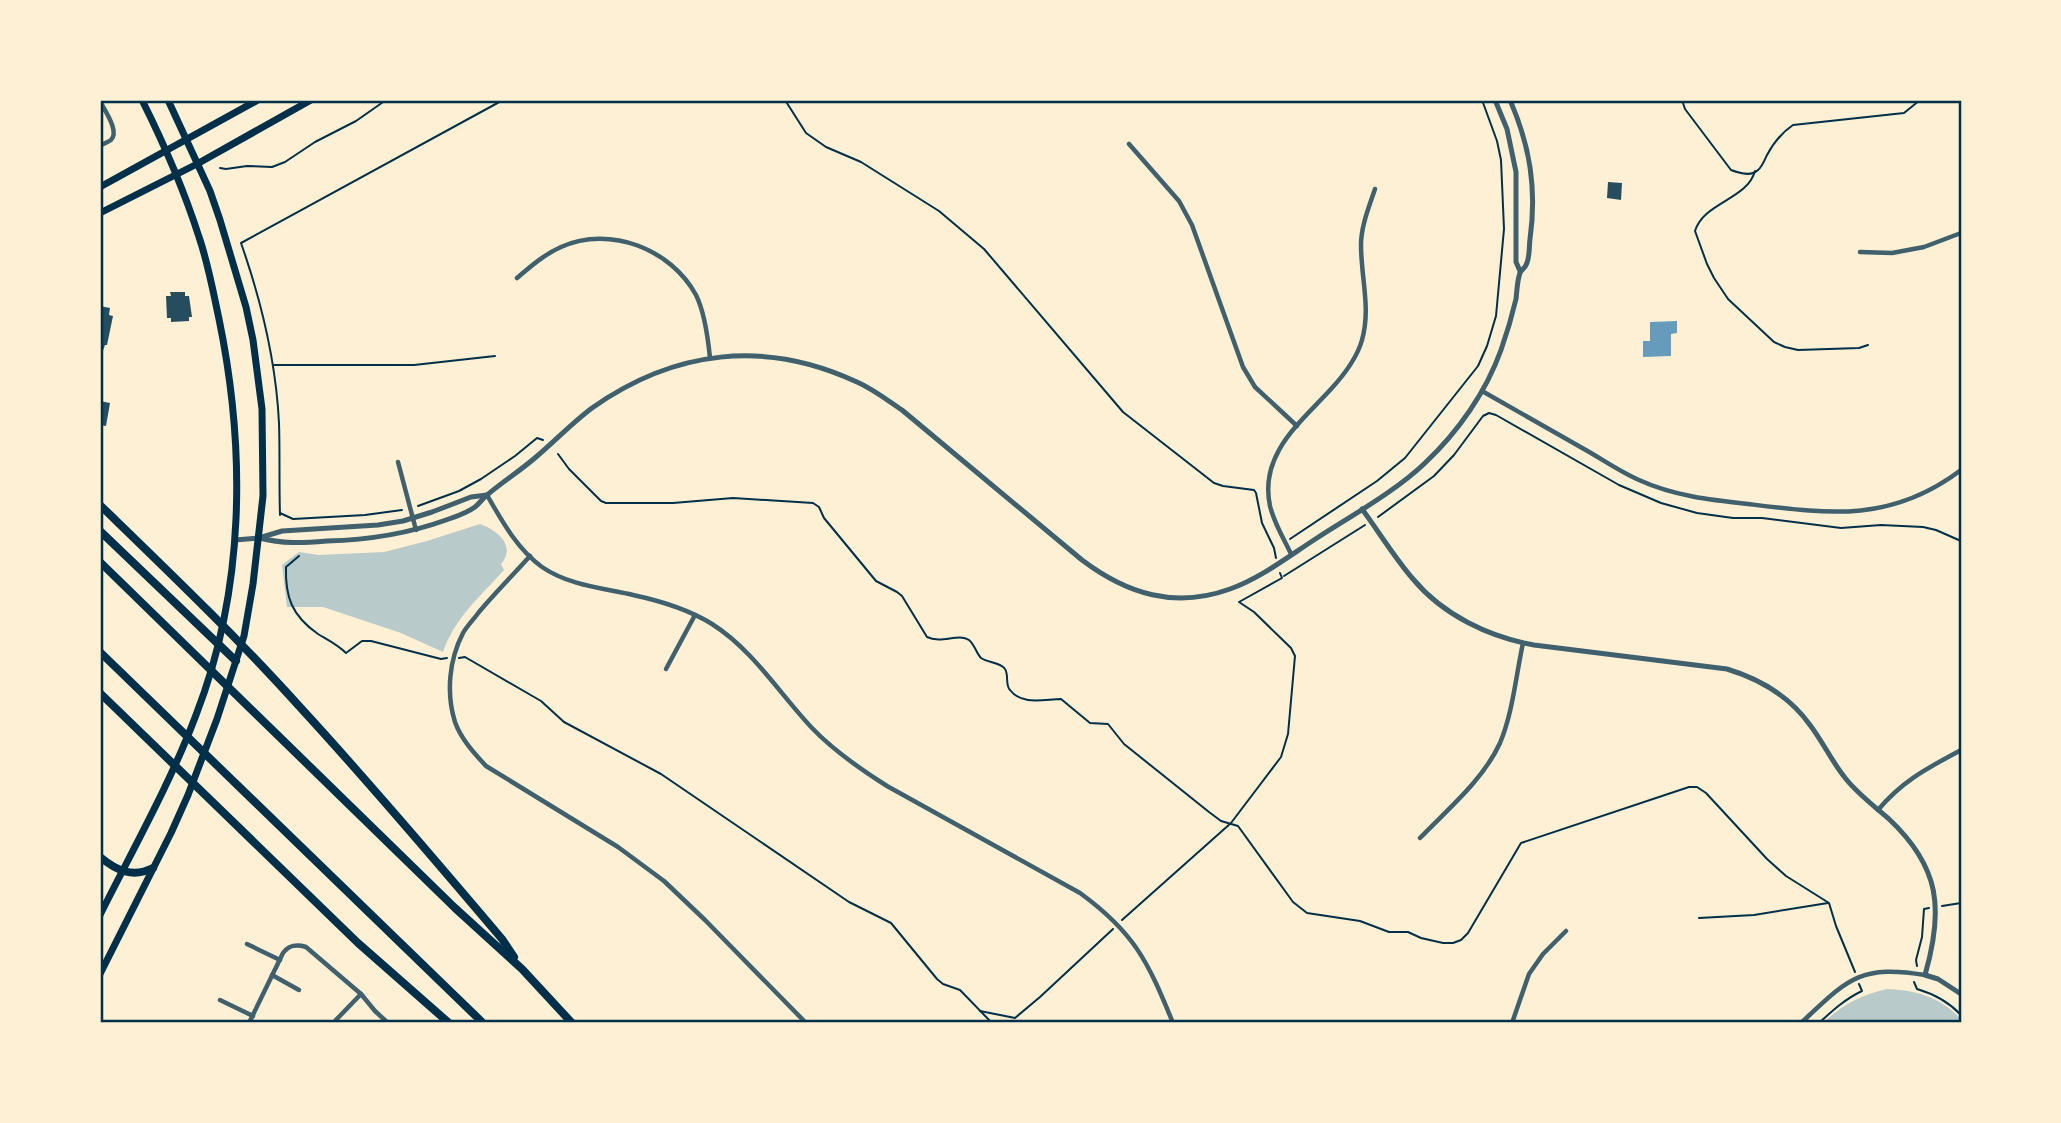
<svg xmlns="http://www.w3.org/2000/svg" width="2061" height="1123" font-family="'Varela Round',sans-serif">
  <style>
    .green { fill: #b9caca }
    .water { fill: #669bbc }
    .building { fill: #264d5e }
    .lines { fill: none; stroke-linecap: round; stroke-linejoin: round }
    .path { stroke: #003049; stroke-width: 2 }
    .minor { stroke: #3f606c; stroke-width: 4.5 }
    .tertiary { stroke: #3f606c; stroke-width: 5 }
    .primary { stroke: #003049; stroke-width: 7 }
    .motorway { stroke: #003049; stroke-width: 8 }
    .neatline { fill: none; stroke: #003049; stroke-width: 2.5 }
  </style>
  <rect width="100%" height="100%" fill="#fdf0d5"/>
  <!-- green -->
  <g class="green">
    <path d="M480 524C497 530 517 546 501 564L504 570C481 596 455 617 443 652L401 633 323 607H287L282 565 299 552 319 555 384 552 427 541Z"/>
    <path d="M1887 989C1916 990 1940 997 1961 1019V1023H1823C1842 1005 1860 995 1887 989Z"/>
  </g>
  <!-- water -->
  <polygon class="water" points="1677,321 1677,333 1671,334 1671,356 1643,357 1643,341 1650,341 1650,322"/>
  <!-- building -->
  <g class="building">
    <polygon points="1608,182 1622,183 1621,200 1607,198"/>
    <polygon points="170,292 185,292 185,296 189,296 192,317 189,317 189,321 171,322 171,318 167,318 166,296 171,296"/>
    <polygon points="100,306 110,308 109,315 113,316 107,345 105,345 101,356"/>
    <polygon points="100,401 110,403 106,426 100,425"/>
  </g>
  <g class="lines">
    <!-- path -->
    <g class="path">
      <polyline points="785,100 806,133 826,147 861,162 939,211 984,249 1123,412 1214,483 1223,486 1254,490 1256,493 1262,523 1274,548 1276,558"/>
      <path d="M1682 100 1685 109 1731 170C1739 173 1751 177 1758 170 1762 167 1765 159 1767 155 1774 142 1781 133 1793 125L1904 113 1920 100"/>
      <polyline points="220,168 226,169 247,166 272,167 285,162 315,142 356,121 386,100"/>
      <path d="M1755 171C1747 200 1704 202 1695 231L1707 264 1714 278 1728 299 1774 342 1785 347 1798 350 1859 348 1868 345"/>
      <polyline points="273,365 414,365 495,356"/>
      <path d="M558 454 569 469 601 501 606 503H673L733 498 813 503 819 507 824 518 876 581 897 592 902 596 927 637C941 644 959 633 969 640 975 645 976 653 981 658 988 663 1001 662 1005 669 1009 675 1005 685 1010 690 1022 706 1045 699 1061 699L1090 723 1108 724 1124 744 1209 812 1221 821 1238 826 1293 902 1307 913 1360 921 1389 932H1408L1421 938 1443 943H1453L1461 940 1468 933 1521 843 1689 787H1697L1706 793 1767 859 1786 876 1829 903 1836 926 1855 972"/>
      <polyline points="418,506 459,491 481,479 515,456 537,438 543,440"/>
      <polyline points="280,513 293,519 365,515 402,510"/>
      <path d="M280 515C279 484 280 453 279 423 276 362 261 300 241 243L503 100"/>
      <polyline points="1378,517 1434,476 1454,455 1483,416 1489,413 1496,415 1619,485 1661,503 1697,513 1733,518 1762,518 1841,528 1881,525 1923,527 1936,530 1961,541"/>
      <polyline points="1290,539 1377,481 1405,458 1478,366 1487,346 1496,316 1504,229 1501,160 1497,141 1482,100"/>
      <path d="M299 556 286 567C285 597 292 616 318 634 328 640 338 645 346 653L362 641H371L441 659 447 658"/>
      <polyline points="1284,576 1365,525"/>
      <polyline points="459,658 465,657 541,701 564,722 661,774 849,902 891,923 937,979 943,984 960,990 992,1023"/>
      <polyline points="1942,906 1961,903"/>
      <polyline points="1699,918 1754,915 1828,903"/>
      <polyline points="1122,920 1231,823 1281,757 1288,734 1295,656 1291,648 1254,612 1239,602 1282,578 1280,573"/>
      <polyline points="1917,966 1916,960 1922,937 1924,909 1929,908"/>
      <path d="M1914 982 1917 989C1934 994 1949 1002 1961 1015"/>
      <polyline points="980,1011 1015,1018 1040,997 1113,929"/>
      <path d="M1819 1023C1832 1011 1845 999 1862 991L1859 984"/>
    </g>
    <!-- minor -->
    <g class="minor">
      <path d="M100 101C104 110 120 131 111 140 110 141 101 145 100 146"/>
      <polyline points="1129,144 1179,201 1192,225 1243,367 1255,387 1297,426"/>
      <polyline points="1860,252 1892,253 1924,247 1961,233"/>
      <path d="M517 278C531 266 545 254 561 247 610 225 671 249 696 295 705 313 708 338 710 358"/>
      <path d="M1482 391C1516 410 1550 430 1584 449 1602 459 1620 472 1639 480 1674 496 1711 500 1748 504 1829 514 1891 523 1961 470"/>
      <polyline points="398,462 416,530"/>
      <path d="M487 495C502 521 517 549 542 567 568 585 602 588 633 595 661 601 688 609 712 624 753 650 779 693 812 728 834 751 860 769 887 786L1080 893C1135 933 1148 962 1173 1023"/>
      <path d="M1291 554C1284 539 1274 523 1270 506 1259 454 1300 423 1331 389 1343 376 1357 358 1362 340 1371 308 1361 278 1361 245 1361 226 1369 207 1375 189"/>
      <path d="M530 556C513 575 495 593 479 612 474 619 467 626 463 633 449 660 446 693 455 722 461 739 474 753 486 766L618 847 664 881 705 920 806 1023"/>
      <polyline points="666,669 695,615"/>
      <path d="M1878 810C1903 780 1928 768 1961 750"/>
      <path d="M1420 838C1448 809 1483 780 1500 743 1513 712 1516 675 1523 643"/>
      <polyline points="247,944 280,960"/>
      <polyline points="272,975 299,990"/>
      <polyline points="220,1000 253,1016"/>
      <polyline points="335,1021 361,994"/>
      <path d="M249 1023 283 953C289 945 296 944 306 947L361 994 375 1011 388 1023"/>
      <polyline points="1512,1023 1529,974 1543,954 1566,931"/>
      <path d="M1801 1023C1847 980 1859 964 1925 975"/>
    </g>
    <!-- tertiary -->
    <g class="tertiary">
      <polyline points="1495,100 1507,129 1516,172 1516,262 1520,271"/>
      <path d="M1362 509C1379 532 1394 557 1413 579 1443 615 1489 637 1534 645L1727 669C1760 679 1790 697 1810 725 1823 742 1832 762 1846 779 1858 794 1874 806 1889 819 1940 867 1944 909 1925 975L1938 979 1961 994"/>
      <path d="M259 538C283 544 302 543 327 541 368 540 407 534 446 520 455 517 467 513 475 507 479 504 482 499 486 496 502 482 520 471 536 457 555 441 572 423 592 408 674 350 765 339 857 382 873 389 887 400 902 410L1082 560C1127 594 1175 609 1230 589 1261 578 1289 556 1317 538 1351 516 1396 491 1425 463 1458 432 1486 392 1501 350 1507 333 1512 316 1516 299 1517 291 1517 281 1520 273 1521 270 1525 268 1526 265 1530 258 1529 246 1530 239 1537 189 1530 146 1510 100"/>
      <polyline points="235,540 259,538 282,531 378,525 403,521 432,512 471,497 487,495"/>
    </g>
    <!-- primary -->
    <g class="primary">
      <polyline points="100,187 258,100"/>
      <polyline points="100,213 197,164 311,100"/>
      <path d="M100 915C133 849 170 784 196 715 245 589 246 450 219 319 213 291 208 263 199 237 184 190 164 144 142 100"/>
      <polyline points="100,974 171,833 188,795 217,719 244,636 253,584 263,496 262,409 253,340 246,307 220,220 210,191 168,100"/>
    </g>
    <!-- motorway -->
    <g class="motorway">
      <path d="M100 505C167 570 236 636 299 706 369 782 436 861 502 939L514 957"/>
      <polyline points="100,531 236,661"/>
      <polyline points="100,562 455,908 522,969 572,1023"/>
      <polyline points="100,652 483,1023"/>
      <polyline points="100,693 358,943 449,1023"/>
      <path d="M100 857C117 871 133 878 153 868"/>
    </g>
  </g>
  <!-- border -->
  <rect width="2061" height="1123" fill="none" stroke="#fdf0d5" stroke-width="203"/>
  <rect x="102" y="102" width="1858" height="919" class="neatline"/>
</svg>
